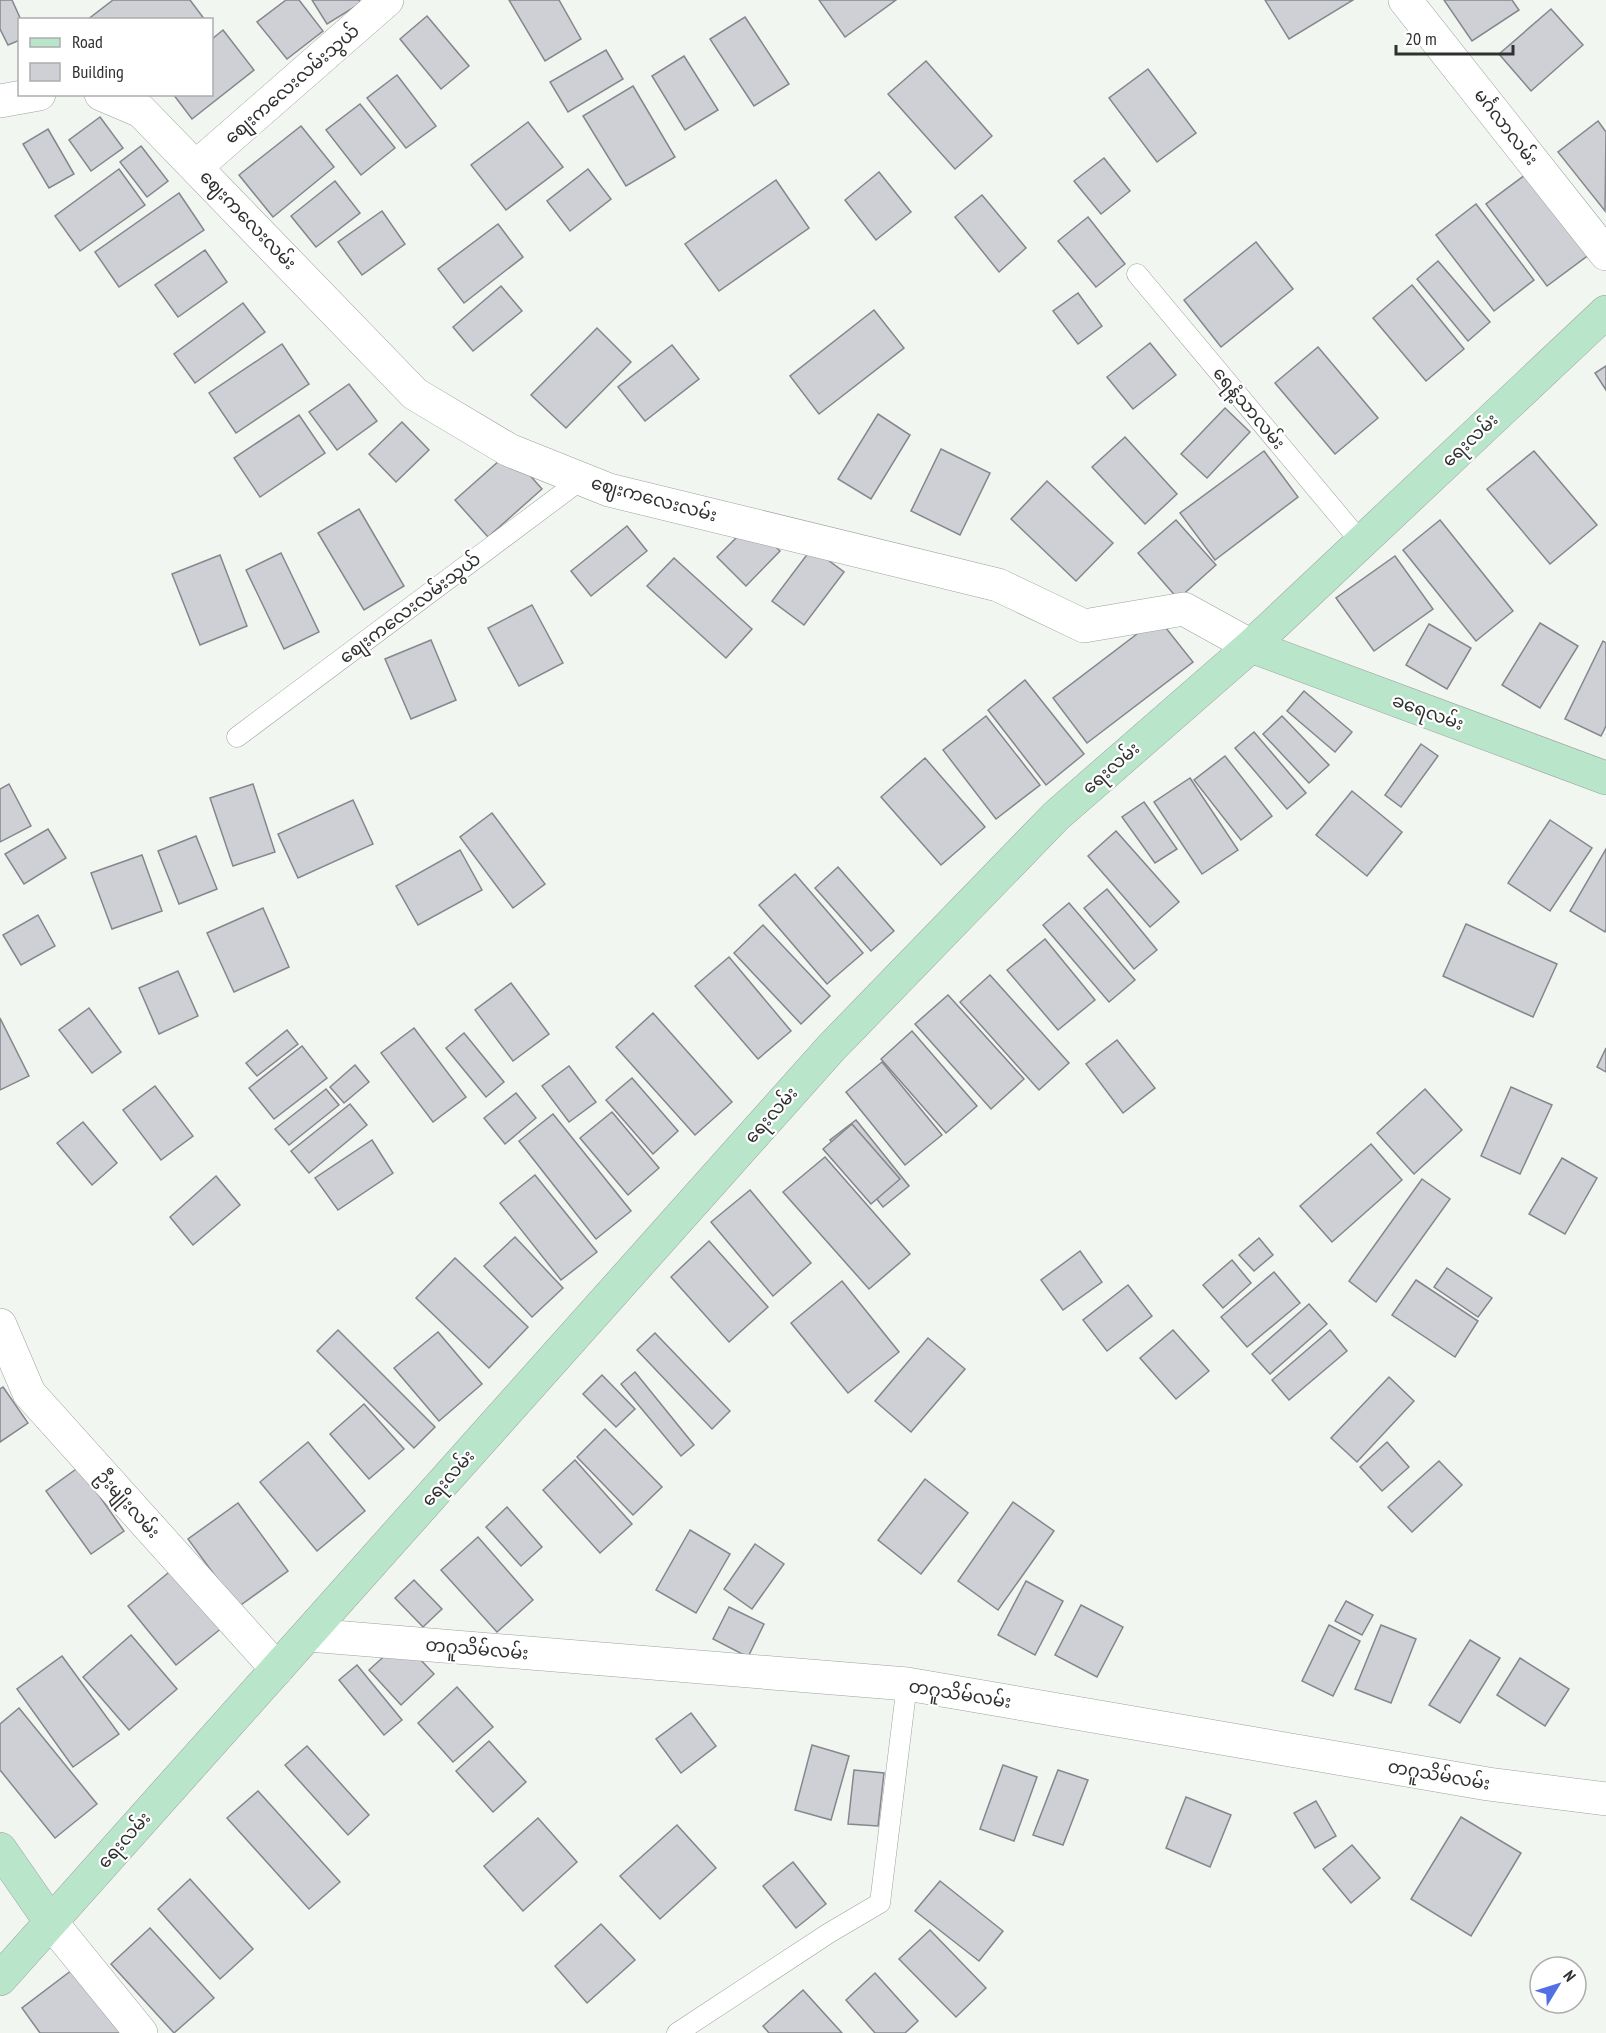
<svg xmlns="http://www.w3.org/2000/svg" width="1606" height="2033" font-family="'PT Sans Narrow','Noto Sans Myanmar',sans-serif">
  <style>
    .building { fill: #ced0d6; stroke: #85878c; stroke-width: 1.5 }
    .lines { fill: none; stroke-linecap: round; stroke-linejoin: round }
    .lane-casing { stroke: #9da29e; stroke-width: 21 }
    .street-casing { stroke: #9da29e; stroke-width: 34 }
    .secondary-casing { stroke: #9da29e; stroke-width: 34 }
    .lane { stroke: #fff; stroke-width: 20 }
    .street { stroke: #fff; stroke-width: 33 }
    .secondary { stroke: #b9e6ca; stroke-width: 33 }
    .labels { text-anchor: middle; stroke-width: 4.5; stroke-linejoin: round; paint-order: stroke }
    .street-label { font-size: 18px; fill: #2f312f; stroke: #fff }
  </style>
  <rect width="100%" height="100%" fill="#f1f6f1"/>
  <!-- building -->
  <g class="building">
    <polygon points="0,0 12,0 21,20 20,20 20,40 8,45 0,29"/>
    <polygon points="113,0 190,0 205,20 87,20"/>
    <polygon points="286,0 299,0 323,31 287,59 257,22"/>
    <polygon points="312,0 359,0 361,3 327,24"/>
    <polygon points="509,0 559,0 581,39 545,61"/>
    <polygon points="819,0 896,0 845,37"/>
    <polygon points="1265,0 1353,0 1289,39"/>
    <polygon points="1444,0 1512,0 1519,10 1472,41"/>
    <polygon points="1551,9 1583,45 1531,91 1499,54"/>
    <polygon points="427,16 469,66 441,89 400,39"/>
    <polygon points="745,17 789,84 754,106 710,39"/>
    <polygon points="223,30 254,70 192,119 173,94 212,94 212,39"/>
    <polygon points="606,50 623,79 568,112 550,82"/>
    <polygon points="684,56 718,110 685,130 652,76"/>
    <polygon points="926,61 992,136 955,169 888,94"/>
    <polygon points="1148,69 1196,133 1157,162 1109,98"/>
    <polygon points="397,75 436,126 406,148 367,98"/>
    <polygon points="633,86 675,157 626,186 583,116"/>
    <polygon points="360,104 395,148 361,175 326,130"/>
    <polygon points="100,117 123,148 91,171 69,140"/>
    <polygon points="1598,121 1606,132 1605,211 1558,152"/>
    <polygon points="528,122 563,167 506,210 471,165"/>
    <polygon points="301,126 334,167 273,217 239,175"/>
    <polygon points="48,129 74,174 49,188 23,144"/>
    <polygon points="141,146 168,181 147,197 120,162"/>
    <polygon points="1104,158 1130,191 1101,214 1074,181"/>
    <polygon points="119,169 145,205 80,251 55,216"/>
    <polygon points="588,169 611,199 570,231 547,201"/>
    <polygon points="879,172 911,212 876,240 845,200"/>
    <polygon points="1529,172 1590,254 1547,286 1486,204"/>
    <polygon points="776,180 809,228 719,291 685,244"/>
    <polygon points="335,181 360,213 316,247 291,216"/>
    <polygon points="179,193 204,230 119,287 95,252"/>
    <polygon points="982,195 1026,248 999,272 955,217"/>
    <polygon points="1476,204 1534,280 1494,311 1436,235"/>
    <polygon points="382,211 405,244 362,275 338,242"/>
    <polygon points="1088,217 1125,264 1096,287 1058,241"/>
    <polygon points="498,224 523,257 464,303 438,269"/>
    <polygon points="1256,242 1293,289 1221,347 1184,300"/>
    <polygon points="205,250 227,282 178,317 155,285"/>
    <polygon points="1438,261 1490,322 1468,341 1417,279"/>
    <polygon points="1412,285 1464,349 1426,381 1373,318"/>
    <polygon points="501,286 522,311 473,351 453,327"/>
    <polygon points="1078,293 1102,326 1078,344 1053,311"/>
    <polygon points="243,303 265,332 195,383 174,354"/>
    <polygon points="874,310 904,348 819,414 790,376"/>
    <polygon points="597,328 631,362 566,428 531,395"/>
    <polygon points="1150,343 1176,375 1133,409 1107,377"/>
    <polygon points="282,344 309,384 236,433 209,393"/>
    <polygon points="672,345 699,379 645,421 618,387"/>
    <polygon points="1318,347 1378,418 1335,454 1275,383"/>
    <polygon points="1606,366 1606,390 1595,373"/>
    <polygon points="349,384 377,421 337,450 309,412"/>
    <polygon points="1225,408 1250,432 1207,478 1181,454"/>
    <polygon points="878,414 910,435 871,499 838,479"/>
    <polygon points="299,415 325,453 260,497 234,458"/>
    <polygon points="402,422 429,450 396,482 369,454"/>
    <polygon points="1125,437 1177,494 1145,524 1092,467"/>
    <polygon points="941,449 990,473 960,535 911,511"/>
    <polygon points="1264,451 1298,497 1215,560 1180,513"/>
    <polygon points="1534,451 1597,525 1550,564 1487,489"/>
    <polygon points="509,452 542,489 488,537 455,500"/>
    <polygon points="1047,481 1113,543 1076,581 1011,519"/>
    <polygon points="359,509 404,586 364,610 318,533"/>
    <polygon points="1176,520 1216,565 1178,599 1138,553"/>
    <polygon points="1440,520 1513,611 1476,641 1403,550"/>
    <polygon points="751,523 780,551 746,586 717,557"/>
    <polygon points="627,526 647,551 591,596 571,571"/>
    <polygon points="812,548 844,572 804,625 772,601"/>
    <polygon points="281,553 319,632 284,649 246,570"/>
    <polygon points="220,555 247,626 200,645 172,574"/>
    <polygon points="1395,556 1433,609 1374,651 1336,598"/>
    <polygon points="674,558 752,629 726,658 647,586"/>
    <polygon points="532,605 563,663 519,686 488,628"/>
    <polygon points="1158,618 1193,662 1087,743 1053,698"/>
    <polygon points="1540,623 1578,646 1540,708 1502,685"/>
    <polygon points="1429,624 1471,648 1447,689 1406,665"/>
    <polygon points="431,640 456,700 411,719 385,659"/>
    <polygon points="1603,641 1606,643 1606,726 1601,736 1565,719"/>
    <polygon points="1025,680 1084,754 1046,785 988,710"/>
    <polygon points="1304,691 1352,732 1335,752 1287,711"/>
    <polygon points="986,716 1040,785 996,819 943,750"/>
    <polygon points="1282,716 1329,765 1309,783 1263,734"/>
    <polygon points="1254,732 1306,793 1287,809 1235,748"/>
    <polygon points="1421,744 1438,756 1401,807 1385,795"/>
    <polygon points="1225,756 1272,816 1241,840 1194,780"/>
    <polygon points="925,758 985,827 941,865 881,797"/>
    <polygon points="1190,778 1238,850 1202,874 1154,802"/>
    <polygon points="9,784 31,826 0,842 0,789"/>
    <polygon points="253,784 275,852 233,866 210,798"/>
    <polygon points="1352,791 1402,832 1367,876 1316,835"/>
    <polygon points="353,800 373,844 298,878 278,834"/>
    <polygon points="1144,802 1177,849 1155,863 1122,817"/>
    <polygon points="492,813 545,884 513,908 460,837"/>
    <polygon points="1550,820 1592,848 1550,911 1508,883"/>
    <polygon points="48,829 66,858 24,884 5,854"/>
    <polygon points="1116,831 1179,902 1150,927 1088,856"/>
    <polygon points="196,836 217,889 179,904 158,851"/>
    <polygon points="1606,849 1606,929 1605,932 1570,911"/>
    <polygon points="460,850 482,890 418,925 396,886"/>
    <polygon points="142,855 162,911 112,929 91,873"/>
    <polygon points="838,867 894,931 871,951 815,888"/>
    <polygon points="795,874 863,953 827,984 759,905"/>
    <polygon points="1107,889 1157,950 1134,969 1084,908"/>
    <polygon points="1069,903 1135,980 1109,1002 1043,925"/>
    <polygon points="263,908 289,967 234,992 207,933"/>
    <polygon points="38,915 55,946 21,965 3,935"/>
    <polygon points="1466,924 1557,964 1533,1017 1443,976"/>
    <polygon points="763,925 830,996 801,1024 734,953"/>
    <polygon points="1045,939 1095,1000 1058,1030 1007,970"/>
    <polygon points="729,957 791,1031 758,1059 695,986"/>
    <polygon points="178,971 198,1016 159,1034 139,988"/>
    <polygon points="990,975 1069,1063 1039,1090 960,1002"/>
    <polygon points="511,983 549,1034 513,1061 475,1010"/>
    <polygon points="948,995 1024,1079 991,1109 915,1024"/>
    <polygon points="89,1008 121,1052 92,1073 59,1030"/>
    <polygon points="653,1013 732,1102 695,1135 616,1047"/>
    <polygon points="0,1018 29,1076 0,1090"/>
    <polygon points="414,1028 466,1097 433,1122 381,1053"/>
    <polygon points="287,1030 298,1044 257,1076 246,1063"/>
    <polygon points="912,1031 977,1106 946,1133 881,1059"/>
    <polygon points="464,1033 504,1082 486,1097 446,1048"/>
    <polygon points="1117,1040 1155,1088 1123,1113 1086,1064"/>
    <polygon points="302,1046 327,1078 274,1119 249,1088"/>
    <polygon points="1606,1048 1606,1072 1597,1067"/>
    <polygon points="882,1062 942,1135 905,1165 846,1092"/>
    <polygon points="355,1065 369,1082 344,1103 330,1087"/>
    <polygon points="569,1066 596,1102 569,1122 542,1086"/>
    <polygon points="632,1078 678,1131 653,1154 606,1100"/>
    <polygon points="155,1086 193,1136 161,1160 123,1110"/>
    <polygon points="1511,1087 1552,1105 1520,1174 1481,1156"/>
    <polygon points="326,1089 339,1105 289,1145 275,1129"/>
    <polygon points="1425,1089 1462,1130 1414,1174 1377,1133"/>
    <polygon points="516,1093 536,1118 505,1144 484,1118"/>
    <polygon points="350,1104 367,1125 309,1173 291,1151"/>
    <polygon points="612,1112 659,1168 628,1195 580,1138"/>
    <polygon points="553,1114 631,1211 596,1239 519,1141"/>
    <polygon points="856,1120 909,1186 883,1207 830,1140"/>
    <polygon points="83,1122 117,1163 92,1185 57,1143"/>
    <polygon points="852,1124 900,1179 871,1204 823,1149"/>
    <polygon points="372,1140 393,1173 338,1210 315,1178"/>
    <polygon points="1371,1144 1402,1180 1332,1242 1300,1206"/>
    <polygon points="825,1157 910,1254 869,1289 783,1192"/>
    <polygon points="1562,1158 1597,1178 1565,1234 1529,1214"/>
    <polygon points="535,1175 597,1252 561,1280 500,1203"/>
    <polygon points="216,1176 240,1205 193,1245 170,1217"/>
    <polygon points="1422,1179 1450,1199 1376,1302 1349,1281"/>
    <polygon points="750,1190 811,1263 773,1296 711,1222"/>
    <polygon points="515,1237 563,1288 532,1317 484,1266"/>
    <polygon points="1259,1238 1273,1255 1254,1271 1239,1255"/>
    <polygon points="709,1241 768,1307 729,1342 671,1277"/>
    <polygon points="1080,1251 1102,1282 1063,1310 1041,1280"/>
    <polygon points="455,1258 528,1327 489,1368 416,1298"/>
    <polygon points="1232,1260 1251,1283 1223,1308 1203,1285"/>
    <polygon points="1447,1268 1492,1298 1478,1317 1434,1287"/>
    <polygon points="1274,1272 1300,1303 1247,1347 1221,1317"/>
    <polygon points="1416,1280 1478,1321 1455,1357 1392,1315"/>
    <polygon points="842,1281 899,1352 848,1393 791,1323"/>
    <polygon points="1128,1285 1152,1316 1107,1351 1083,1320"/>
    <polygon points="1309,1304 1327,1324 1270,1374 1252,1354"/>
    <polygon points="338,1330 435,1427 414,1448 317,1351"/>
    <polygon points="1173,1330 1209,1371 1176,1399 1140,1358"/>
    <polygon points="1330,1330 1347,1351 1289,1400 1272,1380"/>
    <polygon points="438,1332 482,1384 439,1421 394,1368"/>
    <polygon points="655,1333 730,1411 712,1429 637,1350"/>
    <polygon points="928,1338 965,1369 911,1432 875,1401"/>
    <polygon points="635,1372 694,1445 681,1456 621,1384"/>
    <polygon points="602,1375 635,1409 616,1427 583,1394"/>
    <polygon points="1389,1377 1414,1401 1357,1462 1331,1438"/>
    <polygon points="3,1387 28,1423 0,1442 0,1389"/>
    <polygon points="364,1404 404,1449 369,1479 330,1434"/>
    <polygon points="605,1429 662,1487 633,1515 577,1457"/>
    <polygon points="308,1442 365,1511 317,1551 260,1482"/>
    <polygon points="1387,1442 1409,1467 1382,1491 1360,1467"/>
    <polygon points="575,1460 632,1524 600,1553 543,1490"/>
    <polygon points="1439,1461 1462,1485 1412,1532 1388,1507"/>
    <polygon points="79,1467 124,1531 91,1554 46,1491"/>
    <polygon points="925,1479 968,1513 921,1574 878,1540"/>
    <polygon points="1013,1502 1054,1531 998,1610 958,1581"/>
    <polygon points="238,1503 288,1571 238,1607 188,1539"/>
    <polygon points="507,1507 542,1547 521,1566 486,1527"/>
    <polygon points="690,1530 730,1554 696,1613 656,1590"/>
    <polygon points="478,1537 533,1600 497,1632 441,1570"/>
    <polygon points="755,1544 784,1564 752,1609 724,1589"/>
    <polygon points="179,1564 228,1623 176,1665 128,1606"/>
    <polygon points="414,1580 442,1609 423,1627 395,1598"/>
    <polygon points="1026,1581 1063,1601 1035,1655 998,1635"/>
    <polygon points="1346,1601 1373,1615 1362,1635 1335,1621"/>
    <polygon points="1081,1605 1123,1627 1097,1677 1055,1655"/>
    <polygon points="729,1607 764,1624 748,1657 713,1639"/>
    <polygon points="1329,1625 1360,1641 1333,1696 1302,1681"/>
    <polygon points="1381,1625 1416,1639 1391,1703 1355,1689"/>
    <polygon points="131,1635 177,1689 129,1730 83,1677"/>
    <polygon points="402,1640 434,1674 401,1705 369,1670"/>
    <polygon points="1470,1640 1500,1658 1460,1723 1429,1705"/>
    <polygon points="62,1656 119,1734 73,1767 17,1689"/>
    <polygon points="1520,1658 1569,1689 1545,1726 1497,1695"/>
    <polygon points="357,1665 402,1720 384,1735 339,1680"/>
    <polygon points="457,1687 493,1727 453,1762 418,1723"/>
    <polygon points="19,1708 97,1804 55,1838 0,1770 0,1724"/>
    <polygon points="691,1713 716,1746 681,1773 656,1739"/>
    <polygon points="489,1741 526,1782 493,1812 456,1771"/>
    <polygon points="812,1745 849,1756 831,1820 795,1810"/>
    <polygon points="307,1746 369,1815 348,1835 285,1765"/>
    <polygon points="1003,1765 1037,1777 1014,1841 980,1829"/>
    <polygon points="854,1770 884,1773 878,1826 848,1824"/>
    <polygon points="1058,1770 1088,1780 1063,1845 1033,1835"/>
    <polygon points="258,1791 340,1882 309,1909 227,1818"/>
    <polygon points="1186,1797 1231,1815 1210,1867 1166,1848"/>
    <polygon points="1316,1801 1336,1836 1315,1848 1294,1813"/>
    <polygon points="1461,1817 1521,1853 1471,1936 1411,1899"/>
    <polygon points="538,1818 577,1862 523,1911 484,1866"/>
    <polygon points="677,1825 716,1868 660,1919 620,1876"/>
    <polygon points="1352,1845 1380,1878 1351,1903 1323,1869"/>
    <polygon points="793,1862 826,1904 796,1928 763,1886"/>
    <polygon points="190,1879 253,1949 220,1979 158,1909"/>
    <polygon points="940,1881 1003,1931 979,1961 915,1911"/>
    <polygon points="601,1924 635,1960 587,2003 555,1966"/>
    <polygon points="150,1928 214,1998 174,2033 111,1964"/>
    <polygon points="930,1930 986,1988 956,2017 899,1959"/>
    <polygon points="76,1967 126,2033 40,2033 22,2008"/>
    <polygon points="875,1973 918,2021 905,2033 875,2033 846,2000"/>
    <polygon points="803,1990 842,2033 769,2033 763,2026"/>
  </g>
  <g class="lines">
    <!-- lane casing -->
    <g class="lane-casing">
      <g id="lane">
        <polyline points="1137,274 1361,542"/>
        <polyline points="237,737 582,479"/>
        <polyline points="677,2033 829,1933 880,1903 907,1684"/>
      </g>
    </g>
    <!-- street casing -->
    <g class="street-casing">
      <g id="street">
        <polyline points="1405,0 1606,254"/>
        <polyline points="101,94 141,111 415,394 509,450 609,490 998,585 1084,626 1184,609 1251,646"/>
        <polyline points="0,101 39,94"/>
        <polyline points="196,167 387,0"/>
        <polyline points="0,1325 29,1393 277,1669"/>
        <polyline points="309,1635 907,1684 1488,1784 1606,1799"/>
        <polyline points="50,1921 141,2033"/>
      </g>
    </g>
    <!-- secondary casing -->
    <g class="secondary-casing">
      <g id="secondary">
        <polyline points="1251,646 1606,778"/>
        <polyline points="0,1849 50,1921"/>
        <polyline points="0,1979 831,1048 1056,816 1251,646 1606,312"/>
      </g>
    </g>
    <!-- lane -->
    <use href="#lane" class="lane"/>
    <!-- street -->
    <use href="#street" class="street"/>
    <!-- secondary -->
    <use href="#secondary" class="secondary"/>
  </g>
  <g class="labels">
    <!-- street labels -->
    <g class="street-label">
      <text transform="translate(292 84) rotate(-41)" y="6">စျေးကလေးလမ်းသွယ်</text>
      <text transform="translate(1506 127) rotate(52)" y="6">မင်္ဂလာလမ်း</text>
      <text transform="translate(248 220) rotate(46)" y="6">ဈေးကလေးလမ်း</text>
      <text transform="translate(1249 408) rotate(50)" y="6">ရေနံ့သာလမ်း</text>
      <text transform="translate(1470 440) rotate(-43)" y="6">ရေးလမ်း</text>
      <text transform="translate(654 499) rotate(15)" y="6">ဈေးကလေးလမ်း</text>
      <text transform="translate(410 608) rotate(-37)" y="6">စျေးကလေးလမ်းသွယ်</text>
      <text transform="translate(1428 712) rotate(20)" y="6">ခရေလမ်း</text>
      <text transform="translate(1111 768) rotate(-41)" y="6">ရေးလမ်း</text>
      <text transform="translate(771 1115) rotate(-48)" y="6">ရေးလမ်း</text>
      <text transform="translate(448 1478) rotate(-48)" y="6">ရေးလမ်း</text>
      <text transform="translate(128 1504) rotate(48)" y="6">ဦးမျိုးလမ်း</text>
      <text transform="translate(477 1649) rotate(5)" y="6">တဂူသိမ်လမ်း</text>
      <text transform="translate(960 1694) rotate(9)" y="6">တဂူသိမ်လမ်း</text>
      <text transform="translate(1439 1775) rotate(10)" y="6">တဂူသိမ်လမ်း</text>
      <text transform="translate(124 1840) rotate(-48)" y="6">ရေးလမ်း</text>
    </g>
  </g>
  <!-- legend -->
  <rect x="18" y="18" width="195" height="78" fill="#ffffff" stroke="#acadac" stroke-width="1.5"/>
  <rect x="30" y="38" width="30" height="9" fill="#b9e6ca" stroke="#acadac" stroke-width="1.5"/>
  <text x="72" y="48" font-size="18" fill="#2f312f">Road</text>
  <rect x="30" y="63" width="30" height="18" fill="#ced0d6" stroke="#acadac" stroke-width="1.5"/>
  <text x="72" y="78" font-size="18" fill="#2f312f">Building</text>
  <!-- north arrow -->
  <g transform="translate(1558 1985) rotate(52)"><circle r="28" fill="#ffffff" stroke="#acadac" stroke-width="1.5"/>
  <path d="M0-4.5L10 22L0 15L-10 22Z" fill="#526fe4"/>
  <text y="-9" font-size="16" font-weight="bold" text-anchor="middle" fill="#2f312f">N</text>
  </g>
  <!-- scale -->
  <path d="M1396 45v9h117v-9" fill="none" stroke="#2f312f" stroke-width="3"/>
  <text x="1405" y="45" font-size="18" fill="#2f312f" stroke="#ffffff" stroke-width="4.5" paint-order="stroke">20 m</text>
</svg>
